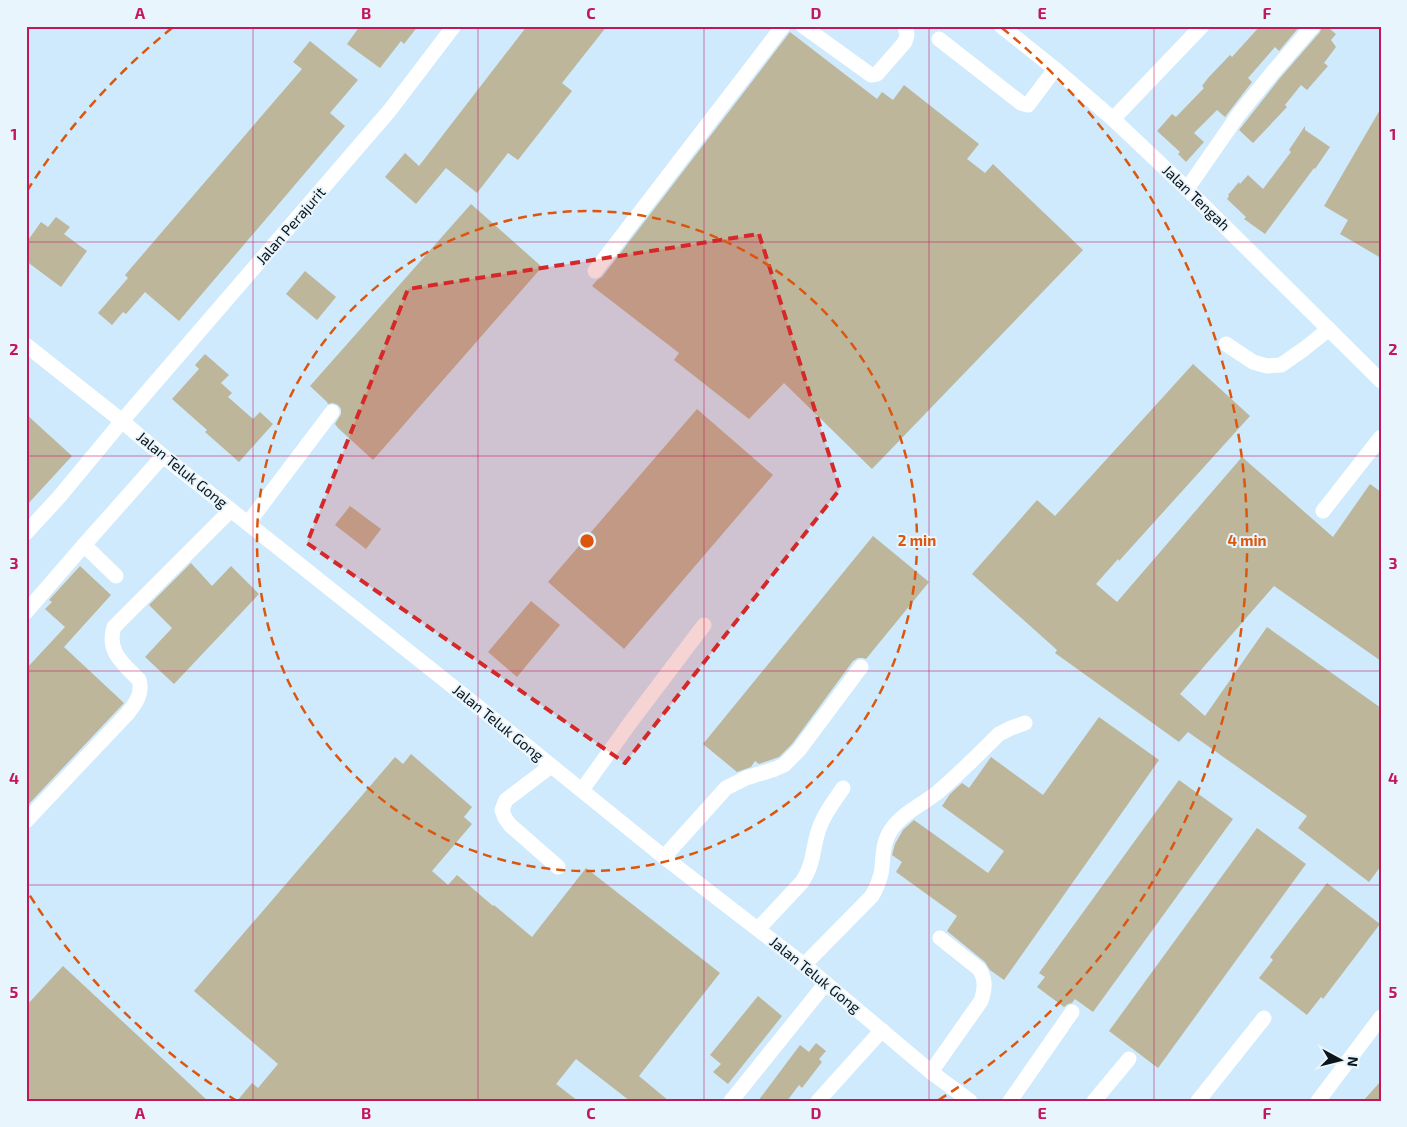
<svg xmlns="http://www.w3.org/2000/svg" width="1407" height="1127" font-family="'Exo 2',sans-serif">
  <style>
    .building { fill: #bdb69b }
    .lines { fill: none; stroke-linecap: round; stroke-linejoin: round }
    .minor { stroke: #fff; stroke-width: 15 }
    .marked { fill: #d62828; fill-opacity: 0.2; stroke: #d62828; stroke-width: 4; stroke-dasharray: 10 6; stroke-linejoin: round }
    .grid { fill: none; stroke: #c2185b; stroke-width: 1; stroke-opacity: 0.55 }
    .ring { fill: none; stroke: #dd560d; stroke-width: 2.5; stroke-dasharray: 9 6 }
    .labels { text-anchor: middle; stroke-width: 4; stroke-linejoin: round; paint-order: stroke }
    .street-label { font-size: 15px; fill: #0b151b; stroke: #e9f5fc }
    .centre { fill: #dd560d; stroke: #e9f5fc; stroke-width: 2.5 }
    .ring-label { font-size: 15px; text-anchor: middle; font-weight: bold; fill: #dd560d; stroke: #e9f5fc; stroke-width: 4; stroke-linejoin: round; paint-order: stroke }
    .neatline { fill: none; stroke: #c2185b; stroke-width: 2 }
    .grid-label { font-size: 16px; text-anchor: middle; font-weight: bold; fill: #c2185b }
  </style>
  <rect width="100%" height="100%" fill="#ceeafc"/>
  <!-- building -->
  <g class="building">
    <polygon points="360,26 418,26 404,44 401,41 380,68 347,44"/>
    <polygon points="527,26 607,26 562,83 572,91 518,160 508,153 477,193 446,168 416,204 385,177 405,153 419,166"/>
    <polygon points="1260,26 1300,26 1279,51 1275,47 1248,78 1252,82 1225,117 1217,110 1194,133 1204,142 1186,162 1178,154 1180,152 1157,131 1172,114 1176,117 1204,88 1202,86 1208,78 1230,55 1232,57"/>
    <polygon points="1322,26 1326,26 1336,34 1331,40 1336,47 1324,63 1328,66 1307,90 1301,85 1285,105 1287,107 1253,143 1239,130 1280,78 1320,32"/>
    <polygon points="790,32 877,99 882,92 893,100 904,85 979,144 967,159 985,173 993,164 1083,250 872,469 784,383 749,419 674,360 679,353 592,286 597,280 602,277"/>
    <polygon points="310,41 358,80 330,113 345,126 179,321 145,292 126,314 123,312 112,325 98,313 128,278 125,275 302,69 293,62"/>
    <polygon points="1381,108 1381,258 1340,234 1348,220 1324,206"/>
    <polygon points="1305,126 1305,130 1330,147 1315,169 1314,168 1265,234 1244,219 1246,217 1227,199 1229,196 1228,195 1239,182 1240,184 1248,175 1263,189 1291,152 1289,150"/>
    <polygon points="471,204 542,267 373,460 338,428 335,424 341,414 341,409 338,405 333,403 328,404 327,402 310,386"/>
    <polygon points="56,217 70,227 64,234 87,251 61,287 26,261 26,243 41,222 48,227"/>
    <polygon points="305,271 336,297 317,320 286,294"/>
    <polygon points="205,354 229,375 221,383 232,393 228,397 253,419 260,412 273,424 239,462 205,432 207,430 172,399 199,369 195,365"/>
    <polygon points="1193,364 1250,416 1119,561 1118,559 1096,584 1117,602 1242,457 1333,537 1370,484 1381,492 1381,661 1274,586 1180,694 1205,716 1267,627 1381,708 1381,866 1369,882 1298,828 1307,816 1188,732 1179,742 1055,653 1057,650 972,574 1037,500 1055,516"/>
    <polygon points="697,409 773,475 624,649 548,582"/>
    <polygon points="26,414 72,456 26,506"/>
    <polygon points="350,506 381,529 366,549 335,525"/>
    <polygon points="873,536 929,582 866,659 863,658 858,658 853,661 792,744 779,757 759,764 755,761 751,767 737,772 703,744"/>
    <polygon points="191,563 212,586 231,566 259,594 174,684 145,657 172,628 149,605"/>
    <polygon points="80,566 111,595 64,647 124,703 26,807 26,669 65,627 45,609 52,602 49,600"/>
    <polygon points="531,601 560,625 517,677 488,652"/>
    <polygon points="1099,717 1159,760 1004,980 990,970 985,962 947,931 957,916 896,872 902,862 892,855 895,844 903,830 914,820 988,873 1004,851 942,806 950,794 962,783 969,788 991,757 1043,795"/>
    <polygon points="411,754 472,807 464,817 472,824 432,871 448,885 457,875 493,906 494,905 532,937 586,868 720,973 639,1076 669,1101 630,1101 576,1059 556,1084 578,1101 237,1101 252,1083 258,1088 278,1064 194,991 395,757 403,764"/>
    <polygon points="1179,780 1233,819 1093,1012 1075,999 1072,1003 1068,1004 1064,1007 1037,987 1045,977 1039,973"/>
    <polygon points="1257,828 1306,864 1158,1068 1109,1031"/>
    <polygon points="1327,883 1380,924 1323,999 1321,997 1307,1015 1259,978 1273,960 1270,957"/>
    <polygon points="63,966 208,1101 26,1101 26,1006"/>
    <polygon points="758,996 782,1016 728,1084 713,1072 721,1064 710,1055"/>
    <polygon points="816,1043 826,1051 819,1059 822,1062 802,1088 799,1085 787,1101 758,1101 800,1045 809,1052"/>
    <polygon points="1381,1081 1381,1101 1363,1101"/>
  </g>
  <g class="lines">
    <!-- minor -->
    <g class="minor">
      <polyline points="803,26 871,75 877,74 905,42 907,35 905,26"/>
      <polyline points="1001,26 1055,69 1113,119 1187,189 1381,381"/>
      <polyline points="939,39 1021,103 1028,105 1055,69"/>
      <polyline points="1113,119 1202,26"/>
      <polyline points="1187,189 1239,114 1273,72 1313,26"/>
      <polyline points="595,271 783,26"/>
      <polyline points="1226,344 1253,362 1267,366 1281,365 1304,349 1329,329"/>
      <polyline points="26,345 122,421 163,456 491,717 664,857 804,965 931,1072 970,1101"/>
      <polyline points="1323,511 1381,437"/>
      <polyline points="248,523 332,412"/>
      <polyline points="26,533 60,496 122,421 390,110 454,26"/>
      <polyline points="84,545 116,576"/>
      <polyline points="26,612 84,545 163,456"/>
      <polyline points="551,766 506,800 502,810 505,818 510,825 558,867"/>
      <polyline points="582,790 630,723 704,625"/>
      <path d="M26 821 128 713C136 703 143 693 139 680 124 664 106 652 114 627L231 510"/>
      <polyline points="664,857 726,788 746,778 775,769 784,765 799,750 861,667"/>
      <path d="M758 929 802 882C815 863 812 846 820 826 825 812 835 800 843 788"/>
      <path d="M804 965 872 896C876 889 879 882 881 874 884 858 881 845 891 830 902 813 922 805 938 792 959 774 979 754 999 734L1011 728 1025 723"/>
      <path d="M931 1072 981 1001C985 989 986 979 979 969L940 938"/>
      <polyline points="731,1101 826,983"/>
      <polyline points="818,1101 882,1030"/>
      <polyline points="1010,1101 1072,1012"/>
      <polyline points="1094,1101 1129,1059"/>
      <polyline points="1198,1101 1264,1018"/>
      <polyline points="1318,1101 1381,1017"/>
    </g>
  </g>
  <!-- marked area -->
  <path class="marked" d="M759 234 840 489 625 763 307 543 408 289Z"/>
  <!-- grid -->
  <path class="grid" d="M253 26V1101M478 26V1101M704 26V1101M929 26V1101M1154 26V1101M26 242H1381M26 456H1381M26 671H1381M26 885H1381"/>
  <!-- distance rings -->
  <g class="ring">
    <circle cx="587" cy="541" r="330"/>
    <path d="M237 1101A660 660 0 0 1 27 891M27 191A660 660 0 0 1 172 28M1002 28A660 660 0 0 1 937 1101"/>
  </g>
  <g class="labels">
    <!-- street labels -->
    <g class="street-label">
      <text transform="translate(1196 198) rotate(44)" y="5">Jalan Tengah</text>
      <text transform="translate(291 226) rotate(-49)" y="5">Jalan Perajurit</text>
      <text transform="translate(182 470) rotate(39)" y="5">Jalan Teluk Gong</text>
      <text transform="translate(498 723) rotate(39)" y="5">Jalan Teluk Gong</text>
      <text transform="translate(815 975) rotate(39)" y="5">Jalan Teluk Gong</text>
    </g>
  </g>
  <circle cx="587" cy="541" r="8" class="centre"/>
  <g class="ring-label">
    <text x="917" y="546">2 min</text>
    <text x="1247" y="546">4 min</text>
  </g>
  <!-- border -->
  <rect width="1407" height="1127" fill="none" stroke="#e9f5fc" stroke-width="55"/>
  <!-- north arrow -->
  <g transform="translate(1340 1060) rotate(97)" stroke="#e9f5fc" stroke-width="4" paint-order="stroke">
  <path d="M0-4L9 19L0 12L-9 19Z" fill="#0b151b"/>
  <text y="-8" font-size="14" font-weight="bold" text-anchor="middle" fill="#0b151b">N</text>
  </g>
  <rect x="28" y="28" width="1352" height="1072" class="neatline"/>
  <g class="grid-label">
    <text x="140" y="19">A</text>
    <text x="366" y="19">B</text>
    <text x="591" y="19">C</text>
    <text x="816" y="19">D</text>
    <text x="1042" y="19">E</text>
    <text x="1267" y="19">F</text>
    <text x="14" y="140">1</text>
    <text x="1393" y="140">1</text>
    <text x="14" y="355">2</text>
    <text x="1393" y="355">2</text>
    <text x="14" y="569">3</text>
    <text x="1393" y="569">3</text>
    <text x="14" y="784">4</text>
    <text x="1393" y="784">4</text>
    <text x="14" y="998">5</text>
    <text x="1393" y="998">5</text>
    <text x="140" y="1119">A</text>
    <text x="366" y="1119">B</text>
    <text x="591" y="1119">C</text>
    <text x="816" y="1119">D</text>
    <text x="1042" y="1119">E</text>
    <text x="1267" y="1119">F</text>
  </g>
</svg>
